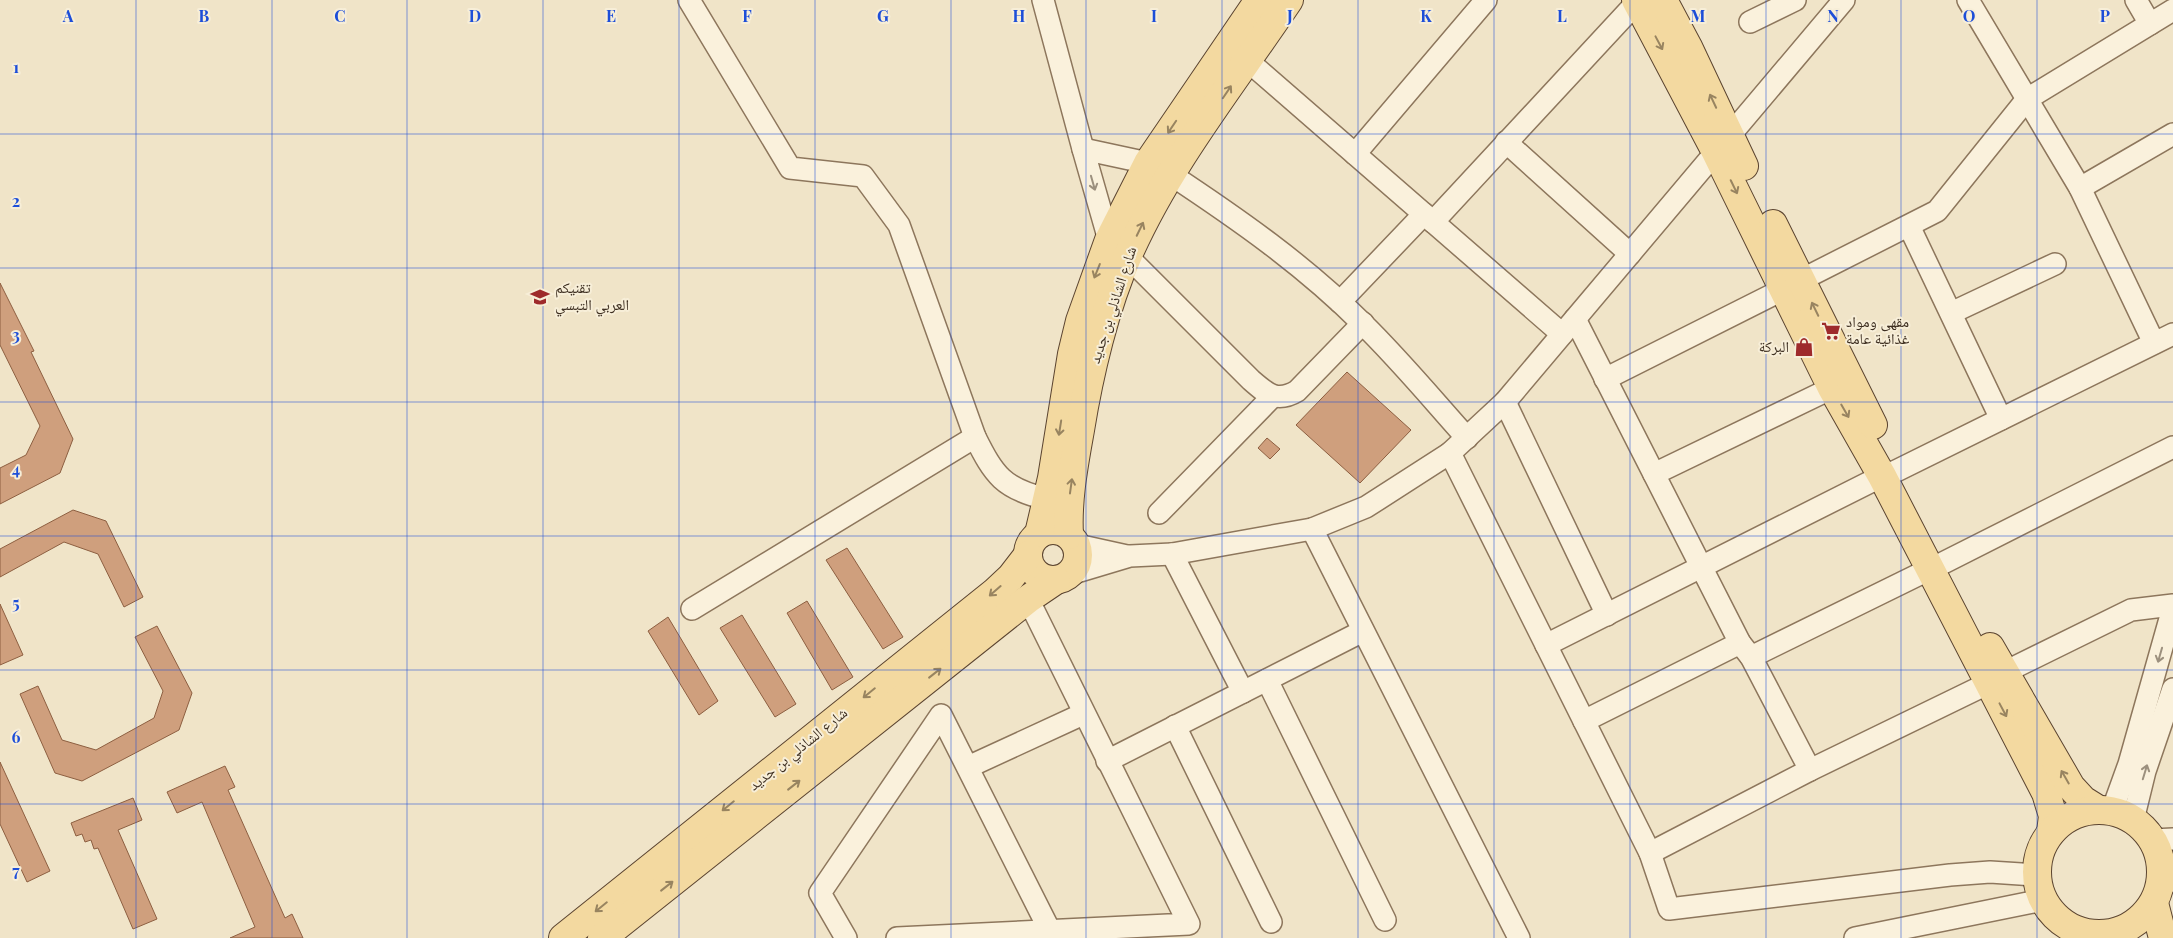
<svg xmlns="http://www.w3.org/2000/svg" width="2173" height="938" font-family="'Playfair Display','Noto Naskh Arabic',serif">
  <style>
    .building { fill: #cf9f7d; stroke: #8d5f41 }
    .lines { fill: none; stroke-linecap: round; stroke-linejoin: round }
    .minor-casing { stroke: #8d765c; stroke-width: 24 }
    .major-casing { stroke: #5b4430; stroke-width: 30 }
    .minor { stroke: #faf1dc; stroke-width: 21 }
    .major { stroke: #f3d9a0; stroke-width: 28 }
    .oneway { stroke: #988460 }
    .oneway2 { stroke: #9c907e }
    .grid { fill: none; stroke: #1d4ed8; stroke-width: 1; stroke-opacity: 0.55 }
    .labels { text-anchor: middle; stroke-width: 4; stroke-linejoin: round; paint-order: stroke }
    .poi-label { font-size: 15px; fill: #3d2e20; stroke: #f7eed8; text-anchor: start }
    .street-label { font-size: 15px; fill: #3d2e20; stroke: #f7eed8 }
    .grid-label { font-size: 16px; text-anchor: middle; font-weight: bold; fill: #1d4ed8; stroke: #f7eed8; stroke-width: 4; stroke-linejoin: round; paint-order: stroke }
  </style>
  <rect width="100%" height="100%" fill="#f0e4c8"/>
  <!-- building -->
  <g class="building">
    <polygon points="0,283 34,351 31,352 73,439 60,473 0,504 0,468 26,455 40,426 0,345"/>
    <polygon points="1347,372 1411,430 1360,483 1296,425"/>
    <polygon points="1267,438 1280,449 1270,459 1258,448"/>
    <polygon points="73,510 106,521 143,597 124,607 98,554 64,542 0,577 0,549"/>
    <polygon points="847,548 903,637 883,649 826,560"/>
    <polygon points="807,601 853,677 832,690 787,613"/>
    <polygon points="0,604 23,655 0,665"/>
    <polygon points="742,615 796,704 775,717 720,628"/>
    <polygon points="668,617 718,701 699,715 648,631"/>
    <polygon points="157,626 192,693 179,730 82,781 55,773 20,694 38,686 62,740 96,750 154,718 163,691 135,637"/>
    <polygon points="0,762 50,871 27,882 0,824"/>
    <polygon points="225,766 235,787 228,790 285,918 292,914 303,938 230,938 255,927 202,802 177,813 167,792"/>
    <polygon points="133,798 142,820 118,830 157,919 133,929 98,848 94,849 91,840 85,842 82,834 76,836 71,823"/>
  </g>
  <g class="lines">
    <!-- minor casing -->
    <g class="minor-casing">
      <g id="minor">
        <path d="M689 0 790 168 863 176 899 225 975 437C994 475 1003 489 1047 499"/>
        <polyline points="1043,0 1083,149"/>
        <polyline points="1968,0 2080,188 2154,343"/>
        <polyline points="2136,0 2150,24"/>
        <polyline points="1750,22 1795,0"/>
        <polyline points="1248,61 1562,334"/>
        <polyline points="1506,142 1630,254"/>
        <polyline points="1355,154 1486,0"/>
        <path d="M1170 174C1238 219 1304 265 1362 323 1399 359 1432 399 1467 438"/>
        <polyline points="2080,188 2173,134"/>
        <polyline points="1433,222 1637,2"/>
        <polyline points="1909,226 2001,419"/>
        <polyline points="1109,240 1083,149 1148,163"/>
        <path d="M1127 256 1251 380C1267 394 1277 403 1297 391L1363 323"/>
        <polyline points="1801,280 1937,211 2027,99 2173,10"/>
        <polyline points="1340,302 1424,214"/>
        <polyline points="1951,313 2055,264"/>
        <polyline points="1575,319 1740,643 1751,657 1810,770"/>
        <polyline points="1605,379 1784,289"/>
        <polyline points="1505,402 1607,615"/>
        <polyline points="1450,453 1650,853 1669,909 1950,875 1990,872 2036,875"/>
        <polyline points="1654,474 1832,388"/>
        <polyline points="1159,513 1273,396"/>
        <polyline points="1312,529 1519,938"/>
        <polyline points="1077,545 1127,556"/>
        <polyline points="1172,554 1243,692"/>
        <polyline points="1943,563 2173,447"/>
        <polyline points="1070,574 1130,556 1172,554 1312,529 1366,507 1450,453 1505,402 1844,0"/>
        <polyline points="692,609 975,437"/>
        <polyline points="1546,645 1882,476 1896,471 2173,334"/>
        <polyline points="1751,657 1930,569"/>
        <polyline points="2005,672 2131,610 2173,605"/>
        <polyline points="1267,680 1385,920"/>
        <polyline points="1584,721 1740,643"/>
        <polyline points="1175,726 1271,922"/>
        <polyline points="1107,761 1363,631"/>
        <polyline points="968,767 1083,714"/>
        <polyline points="2112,811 2129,764 2173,608"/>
        <polyline points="2133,820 2145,771 2173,689"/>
        <polyline points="2153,840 2173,839"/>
        <polyline points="1650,853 1810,770 1989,683"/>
        <polyline points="2161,882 2173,881"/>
        <polyline points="846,938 820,893 941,715 1050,931"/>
        <polyline points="897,938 1189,924 1028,599"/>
        <polyline points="1855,938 2043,900"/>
        <polyline points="2080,938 2082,933"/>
      </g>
    </g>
    <!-- major casing -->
    <g class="major-casing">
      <g id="major">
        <polyline points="1636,0 1716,152 1832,388 1882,476 2046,793 2053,816 2051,832"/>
        <polyline points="1663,0 1688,47 1744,166"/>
        <polyline points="1773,224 1873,425"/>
        <circle cx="1053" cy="555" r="25"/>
        <polyline points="1039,534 1052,478 1072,354 1080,321 1109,240 1148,163 1259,0"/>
        <path d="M1069 535C1067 499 1074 464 1080 430 1089 374 1105 306 1128 255 1168 164 1234 82 1289 0"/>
        <polyline points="1990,647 2071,787 2083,800 2099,810"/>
        <circle cx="2099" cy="872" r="62"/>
        <polyline points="2154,903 2163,938"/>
        <polyline points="563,938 995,592 1011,577 1028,555"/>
        <polyline points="602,938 1028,599 1056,580"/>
      </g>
    </g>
    <!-- minor -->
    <use href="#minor" class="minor"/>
    <!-- major -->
    <use href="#major" class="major"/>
  </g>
  <!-- one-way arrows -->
  <defs><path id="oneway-shaft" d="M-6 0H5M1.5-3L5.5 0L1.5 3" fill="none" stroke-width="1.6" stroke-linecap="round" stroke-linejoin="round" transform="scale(1.25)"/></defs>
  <g class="oneway">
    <use href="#oneway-shaft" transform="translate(1659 43) rotate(62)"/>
    <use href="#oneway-shaft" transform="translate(1227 92) rotate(-56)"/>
    <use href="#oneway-shaft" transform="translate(1713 101) rotate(-115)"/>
    <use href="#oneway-shaft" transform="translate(1172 127) rotate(124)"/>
    <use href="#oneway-shaft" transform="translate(1734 187) rotate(64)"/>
    <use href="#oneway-shaft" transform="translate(1140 229) rotate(-64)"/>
    <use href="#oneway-shaft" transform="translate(1097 271) rotate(112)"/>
    <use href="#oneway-shaft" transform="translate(1815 309) rotate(-116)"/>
    <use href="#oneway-shaft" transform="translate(1845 411) rotate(60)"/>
    <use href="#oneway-shaft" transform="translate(1060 428) rotate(99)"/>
    <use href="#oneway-shaft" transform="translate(1071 486) rotate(-82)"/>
    <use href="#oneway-shaft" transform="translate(995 591) rotate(139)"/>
    <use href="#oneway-shaft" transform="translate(935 673) rotate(-38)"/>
    <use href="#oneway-shaft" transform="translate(869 693) rotate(141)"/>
    <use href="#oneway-shaft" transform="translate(2003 710) rotate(62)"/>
    <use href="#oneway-shaft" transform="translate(2065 777) rotate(-120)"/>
    <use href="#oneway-shaft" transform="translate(794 785) rotate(-38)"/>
    <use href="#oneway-shaft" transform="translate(728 806) rotate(141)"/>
    <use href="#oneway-shaft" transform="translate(667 886) rotate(-38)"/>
    <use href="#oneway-shaft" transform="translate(601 907) rotate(141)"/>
  </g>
  <g class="oneway2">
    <use href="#oneway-shaft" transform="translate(1093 183) rotate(74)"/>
    <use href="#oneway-shaft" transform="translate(2160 655) rotate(106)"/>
    <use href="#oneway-shaft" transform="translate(2145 772) rotate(-73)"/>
  </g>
  <!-- grid -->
  <path class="grid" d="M136 0V938M272 0V938M407 0V938M543 0V938M679 0V938M815 0V938M951 0V938M1086 0V938M1222 0V938M1358 0V938M1494 0V938M1630 0V938M1766 0V938M1901 0V938M2037 0V938M0 134H2173M0 268H2173M0 402H2173M0 536H2173M0 670H2173M0 804H2173"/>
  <!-- icons -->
  <defs>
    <g id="school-bare" transform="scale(1.5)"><path d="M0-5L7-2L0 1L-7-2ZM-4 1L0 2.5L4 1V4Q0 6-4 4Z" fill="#9e2a2b" stroke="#f7eed8" stroke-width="2.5" paint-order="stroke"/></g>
    <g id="supermarket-bare" transform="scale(1.5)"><path d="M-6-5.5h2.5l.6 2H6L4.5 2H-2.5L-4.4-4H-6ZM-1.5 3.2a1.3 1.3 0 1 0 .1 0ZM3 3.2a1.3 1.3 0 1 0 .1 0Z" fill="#9e2a2b" stroke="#f7eed8" stroke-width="2.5" paint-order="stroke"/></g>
    <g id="shop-bare" transform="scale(1.5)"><path d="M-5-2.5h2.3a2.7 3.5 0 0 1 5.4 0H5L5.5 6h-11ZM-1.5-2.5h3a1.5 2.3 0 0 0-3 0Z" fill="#9e2a2b" stroke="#f7eed8" stroke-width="2.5" paint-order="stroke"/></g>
  </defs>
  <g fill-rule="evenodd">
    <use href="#school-bare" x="540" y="297"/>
    <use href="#supermarket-bare" x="1831" y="331"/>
    <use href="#shop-bare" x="1804" y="347"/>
  </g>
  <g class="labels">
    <!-- poi labels -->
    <g class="poi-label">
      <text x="555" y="293">تقنيكم<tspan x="555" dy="17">العربي التبسي</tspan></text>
      <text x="1846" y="327">مقهى ومواد<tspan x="1846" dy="17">غذائية عامة</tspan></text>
      <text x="1789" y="352" text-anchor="end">البركة</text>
    </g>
    <!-- street labels -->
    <g class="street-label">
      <text transform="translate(1113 305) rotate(-72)" y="5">شارع الشاذلي بن جديد</text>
      <text transform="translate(798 749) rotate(-39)" y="5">شارع الشاذلي بن جديد</text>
    </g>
  </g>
  <g class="grid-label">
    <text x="68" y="22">A</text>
    <text x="204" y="22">B</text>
    <text x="340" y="22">C</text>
    <text x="475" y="22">D</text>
    <text x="611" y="22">E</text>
    <text x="747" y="22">F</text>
    <text x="883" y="22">G</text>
    <text x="1019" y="22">H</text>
    <text x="1154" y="22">I</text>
    <text x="1290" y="22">J</text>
    <text x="1426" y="22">K</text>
    <text x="1562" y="22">L</text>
    <text x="1698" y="22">M</text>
    <text x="1833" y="22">N</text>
    <text x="1969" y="22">O</text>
    <text x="2105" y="22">P</text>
    <text x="16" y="73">1</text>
    <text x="16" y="207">2</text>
    <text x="16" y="341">3</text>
    <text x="16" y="475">4</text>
    <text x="16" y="609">5</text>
    <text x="16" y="743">6</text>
    <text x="16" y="877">7</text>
  </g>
</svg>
